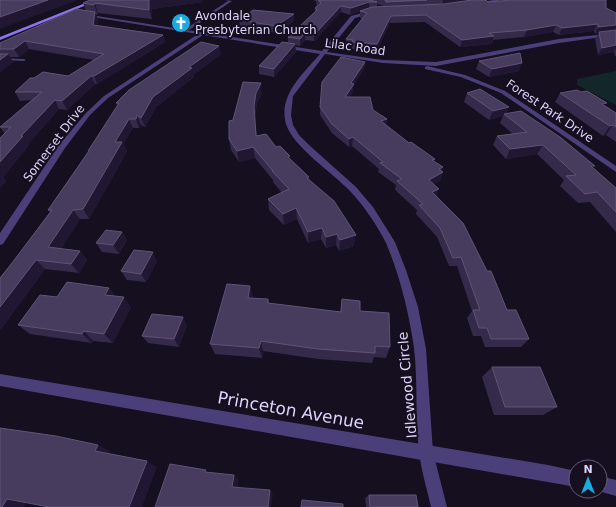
<svg xmlns="http://www.w3.org/2000/svg" width="616" height="507" font-family="'DejaVu Sans',sans-serif">
  <style>
    .green { fill: #132629 }
    .lines { fill: none; stroke-linecap: round; stroke-linejoin: round }
    .service { fill: #4b3f79; fill-rule: evenodd }
    .minor { fill: #4b3f79; fill-rule: evenodd }
    .tertiary { fill: #4b3f79; fill-rule: evenodd }
    .secondary { fill: #8c74ef; fill-rule: evenodd }
    .wall { fill: #362a4b; fill-rule: evenodd }
    .shaded-wall { fill: #211732 }
    .building { fill: #483c5e; stroke: #5f5476 }
    .labels { text-anchor: middle; stroke-width: 4; stroke-linejoin: round; paint-order: stroke }
    .far-poi-label { font-size: 12px; fill: #ded3fa; stroke: #150f1f; text-anchor: start }
    .far-street-label { font-size: 12px; fill: #ded3fa; stroke: #150f1f }
    .street-label { font-size: 14px; fill: #ded3fa; stroke: #150f1f }
    .near-street-label { font-size: 17px; fill: #ded3fa; stroke: #150f1f }
  </style>
  <rect width="100%" height="100%" fill="#150f1f"/>
  <!-- green -->
  <polygon class="green" points="616,71 616,105 577,85 577,79"/>
  <g class="lines">
    <!-- service -->
    <g class="service">
      <polygon points="225,0 232,1 186,32 184,32 184,30 228,1"/>
      <polygon points="0,58 24,59 26,60 24,61 0,60"/>
    </g>
    <!-- minor -->
    <g class="minor">
      <polygon points="493,0 503,0 475,5 473,4"/>
      <path d="M374 10 376 12 355 18 327 52 383 60 436 62 559 39 616 33V35L559 43 436 66 383 63 325 54 293 96 291 115 293 125 299 135 309 145 356 187 373 207 395 242 406 270 418 307 426 349 433 452 447 507H431C427 489 421 470 419 451 415 417 418 382 414 348 409 313 400 276 386 243 377 225 364 206 350 191 333 173 293 147 286 124 278 95 303 74 320 54L203 35 108 98 90 115 65 148 3 244 0 245V233L59 145 86 113 104 96 198 34 67 13 65 11 322 51 351 16Z"/>
      <polygon points="427,66 465,75 505,91 616,166 616,172 501,93 461,77 425,69 425,67"/>
    </g>
    <!-- tertiary -->
    <g class="tertiary">
      <polygon points="0,374 548,465 576,471 576,487 0,386"/>
      <polygon points="600,476 616,480 616,496 598,491 600,491"/>
    </g>
    <!-- secondary -->
    <polygon class="secondary" points="93,0 99,0 0,40 0,37"/>
  </g>
  <!-- wall -->
  <g class="wall">
    <polygon points="203,0 203,2 152,9 152,19 98,13 98,15 95,14 98,19 97,25 163,35 165,42 97,84 95,84 67,110 59,109 28,144 29,145 3,177 6,181 0,188 5,134 0,127 31,100 20,101 15,92 68,76 94,60 29,49 19,57 10,57 13,62 0,72 0,43 86,11 83,3"/>
    <path d="M312 0H486L488 2 606 8 616 13V56H615L614 52 598 55 595 39 599 33 595 34 594 31 559 35 553 32 524 37 493 40 492 44 460 47 425 22 390 23 376 52 351 49 352 47 346 46V39L362 19 360 18V11L350 15 341 12 314 41 305 40 300 46 295 45 296 52 274 77 259 74V66L288 43V37L315 12V8L318 6 316 4V1ZM377 4 384 6H385L377 7Z"/>
    <polygon points="239,20 294,21 277,33 240,27"/>
    <polygon points="221,54 193,75 194,77 156,107 145,127 141,125 139,128 133,128 123,144 127,151 89,219 80,219 61,249 80,251 87,260 79,273 45,269 1,329 0,329 0,278 12,263 50,212 48,210 88,152 88,151 118,106 116,103"/>
    <polygon points="479,61 519,71 489,77 476,69"/>
    <polygon points="365,62 364,69 353,86 353,92 350,97 373,110 387,119 386,125 409,143 435,159 434,161 442,171 440,181 434,184 437,196 507,310 529,339 521,347 485,347 481,336 473,336 467,318 472,311 457,266 449,266 437,237 416,214 417,210 395,190 396,185 378,172 379,169 352,146 349,147 332,133 320,115 320,107"/>
    <polygon points="467,93 509,107 506,114 593,168 616,188 616,232 590,202 578,203 560,186 564,180 537,154 506,159 493,145 497,136 513,134 500,123 503,116 489,120 464,102"/>
    <polygon points="560,93 605,106 616,113 616,142 606,135 603,136 555,102"/>
    <polygon points="262,94 257,103 255,117 257,136 276,147 290,159 309,179 354,246 339,251 336,245 326,248 321,239 308,243 297,219 284,225 269,210 268,199 282,193 273,182 273,180 255,158 239,162 231,150 229,139"/>
    <polygon points="122,232 127,240 119,254 102,252 96,243"/>
    <polygon points="157,261 146,282 127,280 121,271"/>
    <polygon points="250,286 253,298 268,299 269,303 340,312 342,299 360,311 390,347 386,358 374,357 372,363 318,359 263,351 262,358 215,354 210,344"/>
    <polygon points="109,288 115,296 131,307 113,343 93,341 92,343 30,334 18,325 57,297"/>
    <polygon points="187,325 179,347 148,343 142,336"/>
    <polygon points="492,367 557,407 543,415 494,415 482,377"/>
    <polygon points="369,495 418,507 366,507 365,498"/>
  </g>
  <!-- shaded-wall -->
  <g class="shaded-wall">
    <polygon points="48,0 78,0 0,29 0,17"/>
    <polygon points="149,0 203,0 203,2 152,9 152,19 149,10"/>
    <polygon points="443,0 479,0 442,6"/>
    <polygon points="369,2 369,9 350,15 351,8"/>
    <polygon points="95,3 98,13 98,15 94,5"/>
    <polygon points="341,6 341,12 314,41 314,35"/>
    <polygon points="95,12 98,19 96,32 93,25"/>
    <polygon points="294,14 294,21 277,33 276,26"/>
    <polygon points="391,16 390,23 376,52 377,44"/>
    <polygon points="598,24 594,31 559,35 562,28"/>
    <polygon points="556,25 553,32 524,37 527,30"/>
    <polygon points="616,25 616,32 595,34 598,27"/>
    <polygon points="305,33 305,40 300,46 300,39"/>
    <polygon points="163,35 165,42 97,84 94,76"/>
    <polygon points="494,36 492,44 460,47 462,40"/>
    <polygon points="25,41 29,49 19,57 14,49"/>
    <polygon points="295,44 296,52 274,77 274,69"/>
    <polygon points="616,45 616,48 614,52 598,55 602,48"/>
    <polygon points="219,46 221,54 193,75 194,77 156,107 145,127 141,118 153,97 189,67"/>
    <polygon points="8,54 13,62 0,72 0,60"/>
    <polygon points="365,62 364,69 353,86 353,92 345,105 345,97 351,83"/>
    <polygon points="522,63 519,71 489,77 492,69"/>
    <polygon points="91,76 95,84 67,110 62,101"/>
    <polygon points="261,83 262,94 257,103 255,117 257,147 254,106 256,93"/>
    <polygon points="55,100 59,109 28,144 29,145 3,177 6,181 0,188 0,162 21,136"/>
    <polygon points="509,107 505,115 504,114 503,116 489,120 493,111"/>
    <polygon points="137,115 141,125 139,128 136,119"/>
    <polygon points="129,119 133,128 123,144 127,151 89,219 83,209 115,142"/>
    <polygon points="387,119 385,128 381,121"/>
    <polygon points="613,125 606,135 603,136 610,126"/>
    <polygon points="353,137 352,146 349,147 349,139"/>
    <polygon points="543,145 537,154 506,159 510,149"/>
    <polygon points="253,147 255,158 239,162 237,151"/>
    <polygon points="443,167 441,174 443,172 440,181 426,189 429,180 439,169"/>
    <polygon points="439,189 436,197 432,192"/>
    <polygon points="296,208 297,219 284,225 283,214"/>
    <polygon points="73,210 80,219 56,257 48,247"/>
    <polygon points="322,228 321,239 308,243 308,232"/>
    <polygon points="122,232 127,240 119,254 113,245"/>
    <polygon points="337,234 336,245 326,248 326,237"/>
    <polygon points="356,235 354,246 339,251 340,240"/>
    <polygon points="80,251 87,260 79,273 71,264"/>
    <polygon points="153,252 157,261 146,282 141,274"/>
    <polygon points="36,260 45,269 1,329 0,329 0,307"/>
    <polygon points="250,286 253,298 250,310 248,298"/>
    <polygon points="109,288 117,298 105,295"/>
    <polygon points="124,297 131,307 113,343 104,334"/>
    <polygon points="183,317 187,325 179,347 174,339"/>
    <polygon points="84,331 93,341 92,343 82,334"/>
    <polygon points="261,341 263,351 262,358 259,348"/>
    <polygon points="98,445 110,451 108,457 95,451"/>
    <polygon points="147,461 157,467 142,507 129,507"/>
    <polygon points="234,475 239,480 237,491 232,487"/>
    <polygon points="270,490 273,494 271,507 268,507"/>
    <polygon points="7,499 26,502 24,507 2,507"/>
  </g>
  <!-- building -->
  <g class="building">
    <polygon points="0,0 48,0 0,17"/>
    <polygon points="90,0 149,0 149,10 95,3 94,5 83,3"/>
    <polygon points="318,0 370,0 377,2 369,2 351,8 341,6 314,35 305,33 300,39 288,37 317,10 315,8 321,3"/>
    <polygon points="385,0 427,0 386,2"/>
    <polygon points="472,0 486,0 488,2 512,0 606,0 606,8 616,13 616,25 598,27 598,24 562,28 556,25 527,30 489,33 494,36 462,40 426,15 391,16 377,44 352,42 353,40 346,39 367,13 360,11 372,7 444,4"/>
    <polygon points="76,9 95,12 93,25 163,35 94,76 91,76 62,101 55,100 21,136 23,136 0,162 0,138 11,127 0,127 42,92 15,92 30,78 34,78 43,72 68,76 104,54 25,41 14,49 0,49 0,43"/>
    <polygon points="253,10 294,14 276,26 239,20"/>
    <polygon points="616,30 616,45 602,48 599,32"/>
    <polygon points="201,42 219,46 189,67 192,68 153,97 141,118 137,115 136,119 129,119 115,142 122,142 83,209 73,210 48,247 80,251 71,264 36,260 0,307 0,278 12,263 52,210 48,210 89,151 88,151 119,103 116,103 129,90"/>
    <polygon points="282,42 295,44 274,69 259,66"/>
    <polygon points="520,53 522,63 492,69 479,61"/>
    <polygon points="0,54 8,54 0,60"/>
    <polygon points="341,57 365,62 351,83 354,84 345,97 370,97 373,110 387,119 381,121 409,143 411,142 435,159 432,160 443,167 439,169 443,172 429,180 439,189 432,192 463,223 487,271 491,271 507,310 516,310 529,339 491,339 487,328 479,328 473,310 480,310 461,257 453,258 440,228 419,205 423,204 397,181 402,179 380,163 383,162 353,137 349,139 332,124 320,107 322,82"/>
    <polygon points="243,82 261,83 256,93 254,106 256,136 266,134 276,147 280,146 290,156 288,157 309,177 307,178 334,201 356,235 340,240 337,234 326,237 322,228 308,232 296,208 283,214 268,199 289,189 272,171 273,171 253,147 237,151 229,139 229,121 233,120"/>
    <polygon points="480,89 509,107 493,111 467,93"/>
    <polygon points="577,90 581,92 587,91 607,103 602,104 616,113 616,127 613,125 610,126 560,93"/>
    <polygon points="521,111 560,137 595,166 591,166 616,188 616,212 597,192 585,194 566,176 576,175 543,145 510,149 497,136 527,132 504,114"/>
    <polygon points="106,230 122,232 113,245 96,243"/>
    <polygon points="134,250 153,252 141,274 121,271"/>
    <polygon points="67,282 109,288 105,295 124,297 104,334 84,331 82,334 18,325 40,295 57,297"/>
    <polygon points="227,284 250,286 248,298 268,299 268,303 341,312 342,299 360,301 360,311 389,313 390,347 375,346 375,353 318,349 261,341 259,348 210,344"/>
    <polygon points="152,314 183,317 174,339 142,336"/>
    <polygon points="492,367 540,367 557,407 505,407"/>
    <polygon points="0,428 56,436 98,445 95,451 147,461 129,507 49,507 7,499 2,507 0,507"/>
    <polygon points="170,464 206,470 205,472 234,475 232,487 270,490 268,507 155,507"/>
    <polygon points="369,495 416,495 418,507 370,507"/>
    <polygon points="302,500 343,504 343,507 301,507"/>
  </g>
  <!-- icons -->
  <defs>
    <g id="church-disc" transform="scale(1)"><circle r="9.5" fill="#19abdf" stroke="#150f1f"/><path d="M-1.2-6h2.4v3.5h3.3v2.4h-3.3V6h-2.4V-.1h-3.3v-2.4h3.3Z" fill="#fff"/></g>
  </defs>
  <g fill-rule="evenodd">
    <use href="#church-disc" x="181" y="23"/>
  </g>
  <g class="labels">
    <!-- far-poi labels -->
    <g class="far-poi-label">
      <text x="195" y="20">Avondale<tspan x="195" dy="14">Presbyterian Church</tspan></text>
    </g>
    <!-- far-street labels -->
    <g class="far-street-label">
      <text transform="translate(355 47) rotate(8)" y="4">Lilac Road</text>
      <text transform="translate(550 111) rotate(34)" y="4">Forest Park Drive</text>
      <text transform="translate(54 143) rotate(-53)" y="4">Somerset Drive</text>
    </g>
    <!-- street labels -->
    <g class="street-label">
      <text transform="translate(407 385) rotate(-95)" y="5">Idlewood Circle</text>
    </g>
    <!-- near-street labels -->
    <g class="near-street-label">
      <text transform="translate(291 410) rotate(10)" y="6">Princeton Avenue</text>
    </g>
  </g>
  <!-- north arrow -->
  <g transform="translate(588 479)"><circle r="19" fill="#150f1f" stroke="#655d77"/>
  <path d="M0-3L7 15L0 10L-7 15Z" fill="#19abdf"/>
  <text y="-6" font-size="11" font-weight="bold" text-anchor="middle" fill="#ded3fa">N</text>
  </g>
</svg>
